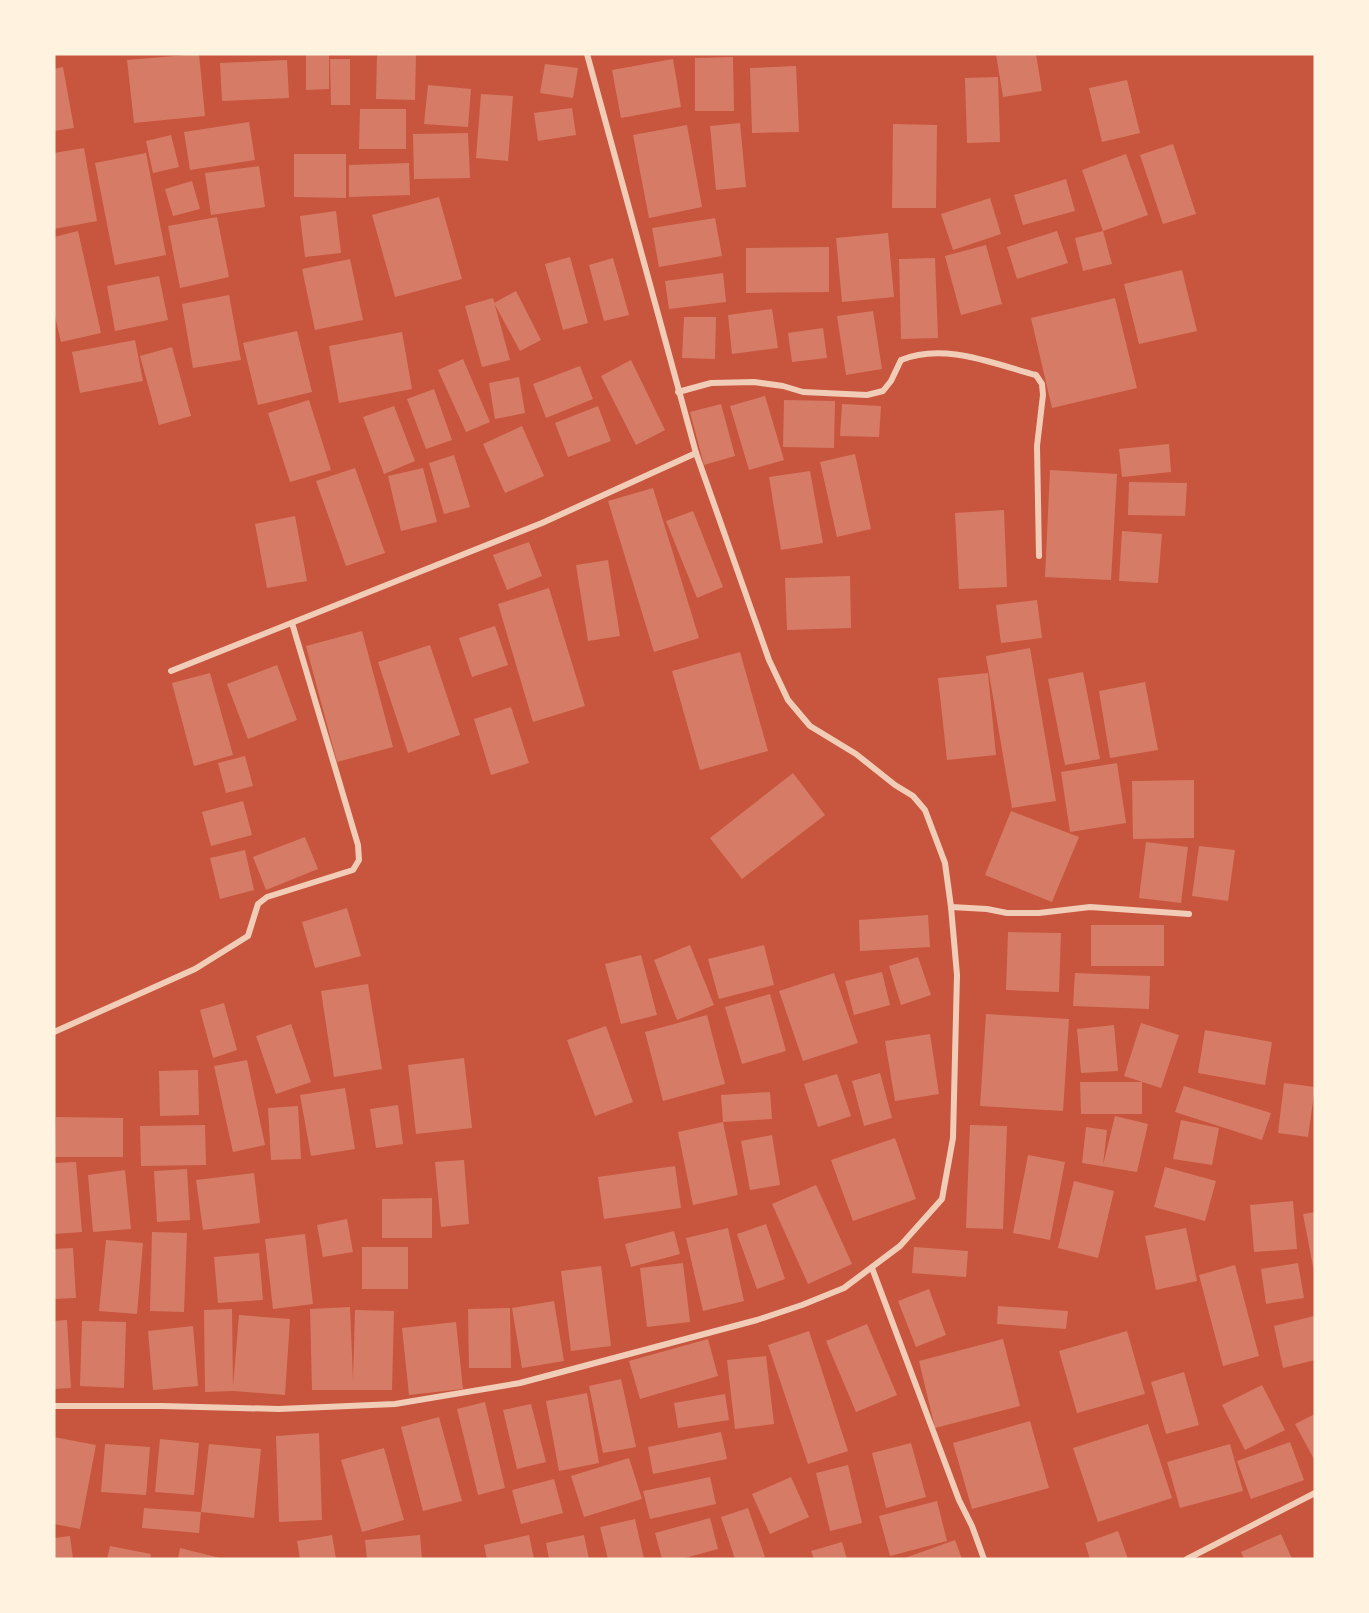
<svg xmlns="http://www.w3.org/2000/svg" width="1369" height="1613" font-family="'Noto Sans',sans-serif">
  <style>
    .building { fill: #d67c66 }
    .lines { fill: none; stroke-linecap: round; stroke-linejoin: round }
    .minor { stroke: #f1ccb7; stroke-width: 6 }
  </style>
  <rect width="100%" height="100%" fill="#c8553d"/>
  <!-- building -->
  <g class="building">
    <polygon points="199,54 205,116 134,123 127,60"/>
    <polygon points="306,54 329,54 329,89 306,90"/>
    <polygon points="377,54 416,54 415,100 376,99"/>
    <polygon points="996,54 1036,54 1042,91 1003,97"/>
    <polygon points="733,57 734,111 695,111 695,58"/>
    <polygon points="330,59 350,59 350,105 331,105"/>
    <polygon points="673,59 681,107 621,118 612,70"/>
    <polygon points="287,60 289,98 222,101 220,63"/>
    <polygon points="545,64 578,68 573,98 540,93"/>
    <polygon points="796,66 799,132 752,133 750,68"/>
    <polygon points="63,67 74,128 54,131 54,69"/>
    <polygon points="998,77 1000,142 967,143 965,78"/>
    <polygon points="1127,80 1140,133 1102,142 1089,88"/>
    <polygon points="428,85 471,89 468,127 424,124"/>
    <polygon points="481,94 513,96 508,161 476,158"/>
    <polygon points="572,108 576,135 538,141 534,113"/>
    <polygon points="360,109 406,109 406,149 359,149"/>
    <polygon points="249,122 255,160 190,170 184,132"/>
    <polygon points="740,123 746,187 716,190 710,126"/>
    <polygon points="893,124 937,125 936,208 892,208"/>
    <polygon points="687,125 702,207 649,218 633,135"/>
    <polygon points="468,133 470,178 414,179 413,134"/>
    <polygon points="171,135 179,167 153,173 146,141"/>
    <polygon points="1173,144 1196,214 1163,224 1140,155"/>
    <polygon points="84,148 97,221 54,229 54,153"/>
    <polygon points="146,153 166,255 115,265 95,163"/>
    <polygon points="294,154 346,154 346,198 294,197"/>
    <polygon points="1126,154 1148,215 1103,231 1112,264 1083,271 1075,238 1103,231 1082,170"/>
    <polygon points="409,163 410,195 349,197 349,165"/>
    <polygon points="259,166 265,207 211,215 205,173"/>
    <polygon points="1066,179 1075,211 1023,225 1014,195"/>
    <polygon points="192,181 200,209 173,216 165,189"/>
    <polygon points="439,197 462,279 395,297 372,215"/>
    <polygon points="990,198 1001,234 953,250 941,214"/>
    <polygon points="336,211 341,253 305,257 300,216"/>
    <polygon points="217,217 229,277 180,288 168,226"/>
    <polygon points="715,218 722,256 659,267 652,228"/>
    <polygon points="78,231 101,333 61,342 54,312 54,237"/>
    <polygon points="1057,231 1068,263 1017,279 1007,247"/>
    <polygon points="888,233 894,297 842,302 836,238"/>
    <polygon points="986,245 1002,304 961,315 945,256"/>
    <polygon points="829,247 829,292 746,293 746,248"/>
    <polygon points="570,257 588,323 563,330 545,264"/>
    <polygon points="613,258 629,315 604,321 589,265"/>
    <polygon points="935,258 938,338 901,339 899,259"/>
    <polygon points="350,259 363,320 315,330 302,269"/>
    <polygon points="1182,270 1197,331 1139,344 1124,284"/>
    <polygon points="723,273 726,302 669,309 665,281"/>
    <polygon points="159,276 168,320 115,331 107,286"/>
    <polygon points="516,291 541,340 520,351 494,303"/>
    <polygon points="229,295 241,360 193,368 182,304"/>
    <polygon points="493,298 510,360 482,367 465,306"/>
    <polygon points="1115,298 1137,388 1052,408 1031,318"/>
    <polygon points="772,309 778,348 732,354 728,315"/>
    <polygon points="873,311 882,369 846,375 837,316"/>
    <polygon points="684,317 716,317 715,359 682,358"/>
    <polygon points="823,328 827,358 792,362 788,333"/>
    <polygon points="297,331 312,392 258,405 243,343"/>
    <polygon points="402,332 412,389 339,403 329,346"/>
    <polygon points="135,340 143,381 80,393 72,352"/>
    <polygon points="172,347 191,416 159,425 140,356"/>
    <polygon points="463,359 490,422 466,432 438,370"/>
    <polygon points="631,360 665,430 636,445 601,376"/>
    <polygon points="580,366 593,399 546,418 533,384"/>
    <polygon points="519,377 525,413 495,419 489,383"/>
    <polygon points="434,389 452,440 426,449 407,399"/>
    <polygon points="765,396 784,460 749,470 730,406"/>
    <polygon points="309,400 331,470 290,482 268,413"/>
    <polygon points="784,400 835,401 834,448 783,447"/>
    <polygon points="721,404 735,456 704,465 690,412"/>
    <polygon points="842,404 881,406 879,437 840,436"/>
    <polygon points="394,406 415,461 384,474 363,417"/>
    <polygon points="598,406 611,441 568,457 555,423"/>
    <polygon points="522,426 544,476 505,493 483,444"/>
    <polygon points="1169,444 1171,472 1122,477 1119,449"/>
    <polygon points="855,454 871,529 837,537 820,462"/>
    <polygon points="454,455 470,507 444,514 429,463"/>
    <polygon points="355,468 385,553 346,566 316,481"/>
    <polygon points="423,468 437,522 401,531 388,476"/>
    <polygon points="1050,470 1117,474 1111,580 1045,577"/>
    <polygon points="810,471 823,543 781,550 769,477"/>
    <polygon points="1129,482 1187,483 1185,516 1128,515"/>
    <polygon points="653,488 699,638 654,652 608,501"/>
    <polygon points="1004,510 1007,587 959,589 955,513"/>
    <polygon points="693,511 723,587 697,598 666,521"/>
    <polygon points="295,516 307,581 267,588 255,524"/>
    <polygon points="1122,531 1162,534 1158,583 1119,581"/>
    <polygon points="529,542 542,576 507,590 493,555"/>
    <polygon points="608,560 620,636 588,641 576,565"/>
    <polygon points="850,576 851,628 787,630 785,578"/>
    <polygon points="549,588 585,706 533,722 498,604"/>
    <polygon points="1037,600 1042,638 1001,643 996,605"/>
    <polygon points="495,626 508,665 472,677 459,638"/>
    <polygon points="362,631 393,747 337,762 306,646"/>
    <polygon points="430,645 460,735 408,753 378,662"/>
    <polygon points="1030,648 1056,801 1012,808 986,656"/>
    <polygon points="740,652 768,751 700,770 672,671"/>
    <polygon points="277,665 297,720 248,739 227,684"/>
    <polygon points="1083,672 1100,759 1065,765 1048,679"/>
    <polygon points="210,673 233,755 194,766 172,683"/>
    <polygon points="988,673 996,755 947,760 938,678"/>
    <polygon points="1145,682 1158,750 1110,758 1099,691"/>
    <polygon points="511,707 529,763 491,775 474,719"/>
    <polygon points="245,756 253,786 226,793 218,763"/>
    <polygon points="1117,763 1126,823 1070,832 1061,772"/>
    <polygon points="793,773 825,815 742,879 710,838"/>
    <polygon points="1194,780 1194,838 1133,839 1132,781"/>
    <polygon points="243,801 252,835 211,846 202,812"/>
    <polygon points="1011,811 1079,837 1052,902 985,875"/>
    <polygon points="305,837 318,869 266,890 253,857"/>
    <polygon points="1146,842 1188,847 1181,903 1139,898"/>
    <polygon points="1199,846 1235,850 1228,901 1192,896"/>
    <polygon points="245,850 254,890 220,899 210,858"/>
    <polygon points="347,908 361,956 315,968 302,922"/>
    <polygon points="928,915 930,947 860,951 859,920"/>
    <rect x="1091" y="925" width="73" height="41"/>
    <polygon points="1008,932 1061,933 1059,992 1006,990"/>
    <polygon points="690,945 714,1005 677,1020 654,960"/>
    <polygon points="764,945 774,985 719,999 708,959"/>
    <polygon points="641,955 657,1015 621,1024 605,964"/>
    <polygon points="918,957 931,995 901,1005 889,966"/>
    <polygon points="882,972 890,1005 854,1015 845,981"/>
    <polygon points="834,973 858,1043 803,1061 779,991"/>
    <polygon points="1075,973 1150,976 1149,1009 1073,1006"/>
    <polygon points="368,984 382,1069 334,1077 321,991"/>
    <polygon points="770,994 786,1051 742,1064 725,1007"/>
    <polygon points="224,1003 237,1050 213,1058 200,1010"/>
    <polygon points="986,1014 1069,1019 1063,1111 980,1106"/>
    <polygon points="707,1015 725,1084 663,1101 645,1032"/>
    <polygon points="1141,1023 1179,1035 1161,1088 1124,1076"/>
    <polygon points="291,1024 311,1082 276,1094 256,1036"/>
    <polygon points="1114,1025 1118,1071 1081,1073 1077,1029"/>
    <polygon points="606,1026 633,1102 595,1116 567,1040"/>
    <polygon points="1205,1030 1272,1042 1265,1085 1198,1073"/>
    <polygon points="930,1034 939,1094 895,1101 885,1041"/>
    <polygon points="464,1058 472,1128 416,1134 408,1065"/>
    <polygon points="247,1060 265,1145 233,1152 214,1066"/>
    <polygon points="198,1070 199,1115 160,1116 159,1071"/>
    <polygon points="880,1073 892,1118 864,1126 852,1081"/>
    <polygon points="837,1074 851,1116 818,1127 804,1084"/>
    <polygon points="1080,1082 1142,1082 1142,1114 1081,1114"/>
    <polygon points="1284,1083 1315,1087 1308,1137 1278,1133"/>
    <polygon points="1184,1086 1271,1113 1262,1140 1175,1112"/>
    <polygon points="345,1088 355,1149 311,1156 300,1095"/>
    <polygon points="770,1092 772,1119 723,1122 721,1095"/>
    <polygon points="398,1105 403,1144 376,1148 370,1109"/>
    <polygon points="298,1106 301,1159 271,1160 268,1108"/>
    <polygon points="1115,1116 1148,1124 1137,1172 1082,1163 1086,1127 1107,1130 1103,1165"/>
    <polygon points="56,1117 123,1118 123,1157 55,1157"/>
    <polygon points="1181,1120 1219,1128 1212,1165 1173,1159"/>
    <polygon points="723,1122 738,1195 693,1205 678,1132"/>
    <polygon points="205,1125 206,1165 141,1166 140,1126"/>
    <polygon points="970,1125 1007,1126 1003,1229 966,1228"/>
    <polygon points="772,1135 780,1185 750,1190 741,1141"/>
    <polygon points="895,1138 916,1199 853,1221 831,1160"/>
    <polygon points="1028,1155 1065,1162 1050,1240 1013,1233"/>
    <polygon points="464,1160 469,1224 441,1227 435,1162"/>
    <polygon points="76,1162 82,1232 54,1234 54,1163"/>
    <polygon points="675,1166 681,1208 604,1219 598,1177"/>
    <polygon points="1165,1167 1216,1181 1205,1221 1154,1207"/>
    <polygon points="187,1169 190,1220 157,1222 154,1171"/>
    <polygon points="125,1170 131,1229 93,1232 88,1175"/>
    <polygon points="254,1173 260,1223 203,1230 196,1180"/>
    <polygon points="1074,1181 1114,1191 1098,1258 1058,1248"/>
    <polygon points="816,1185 852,1264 808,1284 772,1204"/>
    <polygon points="432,1198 432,1238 382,1238 382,1199"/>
    <polygon points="1293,1201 1297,1249 1254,1252 1250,1205"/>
    <polygon points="1315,1212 1315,1272 1314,1272 1303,1214"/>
    <polygon points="347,1219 353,1252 323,1257 317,1225"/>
    <polygon points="766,1224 785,1279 757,1289 737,1234"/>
    <polygon points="728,1228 744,1301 703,1311 686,1238"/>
    <polygon points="1186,1228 1197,1281 1156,1290 1145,1236"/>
    <polygon points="674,1231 680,1254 631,1267 625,1244"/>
    <polygon points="152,1232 187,1233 184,1312 150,1311"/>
    <polygon points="305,1234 313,1304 273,1309 265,1239"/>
    <polygon points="106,1240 143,1243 137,1314 99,1311"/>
    <rect x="362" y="1247" width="46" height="42"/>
    <polygon points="914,1247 968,1251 966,1277 912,1273"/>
    <polygon points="73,1248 76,1298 54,1299 54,1249"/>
    <polygon points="259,1253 263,1300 218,1303 214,1257"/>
    <polygon points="683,1263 690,1322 647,1327 640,1268"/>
    <polygon points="1298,1263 1304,1298 1266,1304 1261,1269"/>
    <polygon points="1235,1265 1259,1356 1223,1366 1199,1275"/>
    <polygon points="601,1266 611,1346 571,1351 561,1271"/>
    <polygon points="929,1289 946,1335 916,1347 898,1301"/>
    <polygon points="554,1301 564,1361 522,1368 512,1308"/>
    <polygon points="998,1306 1068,1311 1066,1329 997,1324"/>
    <polygon points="350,1307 353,1380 355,1310 394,1311 392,1390 312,1390 310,1309"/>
    <polygon points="510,1308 511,1368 469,1368 468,1309"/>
    <polygon points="232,1309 233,1387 239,1315 290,1319 285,1395 233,1391 205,1392 204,1310"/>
    <polygon points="1314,1316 1315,1360 1283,1368 1274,1326"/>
    <polygon points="67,1320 71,1388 54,1389 54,1321"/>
    <polygon points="82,1321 126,1322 124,1388 80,1386"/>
    <polygon points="456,1322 463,1389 409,1395 402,1328"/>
    <polygon points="867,1324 897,1395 856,1412 826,1341"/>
    <polygon points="193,1326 198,1386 153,1390 148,1331"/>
    <polygon points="809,1331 848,1451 808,1464 768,1345"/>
    <polygon points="1127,1331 1145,1394 1077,1413 1059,1351"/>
    <polygon points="708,1339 718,1376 640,1399 629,1361"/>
    <polygon points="1003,1339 1020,1406 935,1428 919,1361"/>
    <polygon points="766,1356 774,1424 735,1429 727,1360"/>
    <polygon points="1184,1372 1199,1425 1166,1434 1151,1382"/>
    <polygon points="621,1379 636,1447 603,1453 589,1386"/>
    <polygon points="1262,1385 1285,1430 1245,1450 1222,1405"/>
    <polygon points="587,1393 599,1463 559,1471 546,1401"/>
    <polygon points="725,1394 729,1420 678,1428 674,1403"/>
    <polygon points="485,1402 505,1488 478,1495 457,1409"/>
    <polygon points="531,1404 546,1462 517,1469 503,1410"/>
    <polygon points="1315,1414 1315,1461 1295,1424"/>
    <polygon points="439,1417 462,1501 423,1511 401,1427"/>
    <polygon points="1030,1421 1049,1488 972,1509 953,1443"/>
    <polygon points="1148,1424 1172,1498 1098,1522 1073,1448"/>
    <polygon points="721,1432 727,1459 653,1474 648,1447"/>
    <polygon points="319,1433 322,1520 279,1522 276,1436"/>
    <polygon points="54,1437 96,1445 80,1529 54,1524"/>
    <polygon points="160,1439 199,1443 194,1495 155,1492"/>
    <polygon points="1290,1442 1304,1480 1251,1499 1237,1461"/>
    <polygon points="911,1443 926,1497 886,1508 872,1453"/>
    <polygon points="105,1444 150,1447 146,1495 101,1492"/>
    <polygon points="209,1444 261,1449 254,1518 201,1512"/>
    <polygon points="1230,1444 1243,1491 1180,1508 1167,1462"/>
    <polygon points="384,1448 404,1520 362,1532 341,1460"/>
    <polygon points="629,1458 642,1499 584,1517 571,1476"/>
    <polygon points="848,1465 862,1523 830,1531 816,1473"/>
    <polygon points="710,1477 716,1504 650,1519 643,1491"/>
    <polygon points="791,1477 809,1517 770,1534 752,1494"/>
    <polygon points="554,1479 563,1513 521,1524 512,1490"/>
    <polygon points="937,1501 947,1541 890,1556 879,1516"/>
    <polygon points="144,1508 201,1512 199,1533 142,1528"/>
    <polygon points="748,1508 765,1557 758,1559 735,1559 721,1517"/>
    <polygon points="710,1518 718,1549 681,1559 662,1559 655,1533"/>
    <polygon points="635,1519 644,1559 608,1559 600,1527"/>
    <polygon points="1118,1531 1128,1559 1090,1559 1085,1543"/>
    <polygon points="1281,1534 1292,1559 1244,1559 1241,1552"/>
    <polygon points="332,1535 336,1559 300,1559 297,1541"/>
    <polygon points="420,1535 422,1559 367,1559 365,1540"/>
    <polygon points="529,1535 534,1559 487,1559 484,1545"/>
    <polygon points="584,1535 589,1559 549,1559 546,1543"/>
    <polygon points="70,1536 73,1559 54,1559 54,1538"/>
    <polygon points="955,1540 962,1559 902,1559"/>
    <polygon points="842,1542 847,1559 814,1559 811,1551"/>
    <polygon points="110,1546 151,1554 150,1559 107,1559"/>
    <polygon points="180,1548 220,1558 220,1559 178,1559"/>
  </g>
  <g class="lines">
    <!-- minor -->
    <g class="minor">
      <path d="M678 392 711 383 754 382 783 386 803 392 867 395 883 391 891 381 901 360C944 342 994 364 1036 375L1042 384 1043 395 1037 446 1039 556"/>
      <polyline points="171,671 542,523 696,453"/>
      <polyline points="951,907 987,909 1007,913 1039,913 1090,907 1189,914"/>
      <polyline points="54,1032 195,969 248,936 258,904 267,897 353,870 359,860 358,845 292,623"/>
      <polyline points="872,1268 959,1500 972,1526 984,1559"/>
      <polyline points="54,1406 162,1406 279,1409 395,1404 520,1383 757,1320 802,1305 844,1288 900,1246 942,1199 953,1138 957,975 951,907 945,863 925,810 913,796 895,785 856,754 810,726 788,700 769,660 696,453 587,54"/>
      <polyline points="1187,1559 1315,1493"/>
    </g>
  </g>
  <!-- border -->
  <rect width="1369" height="1613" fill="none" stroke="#fff3e0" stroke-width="111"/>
</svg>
